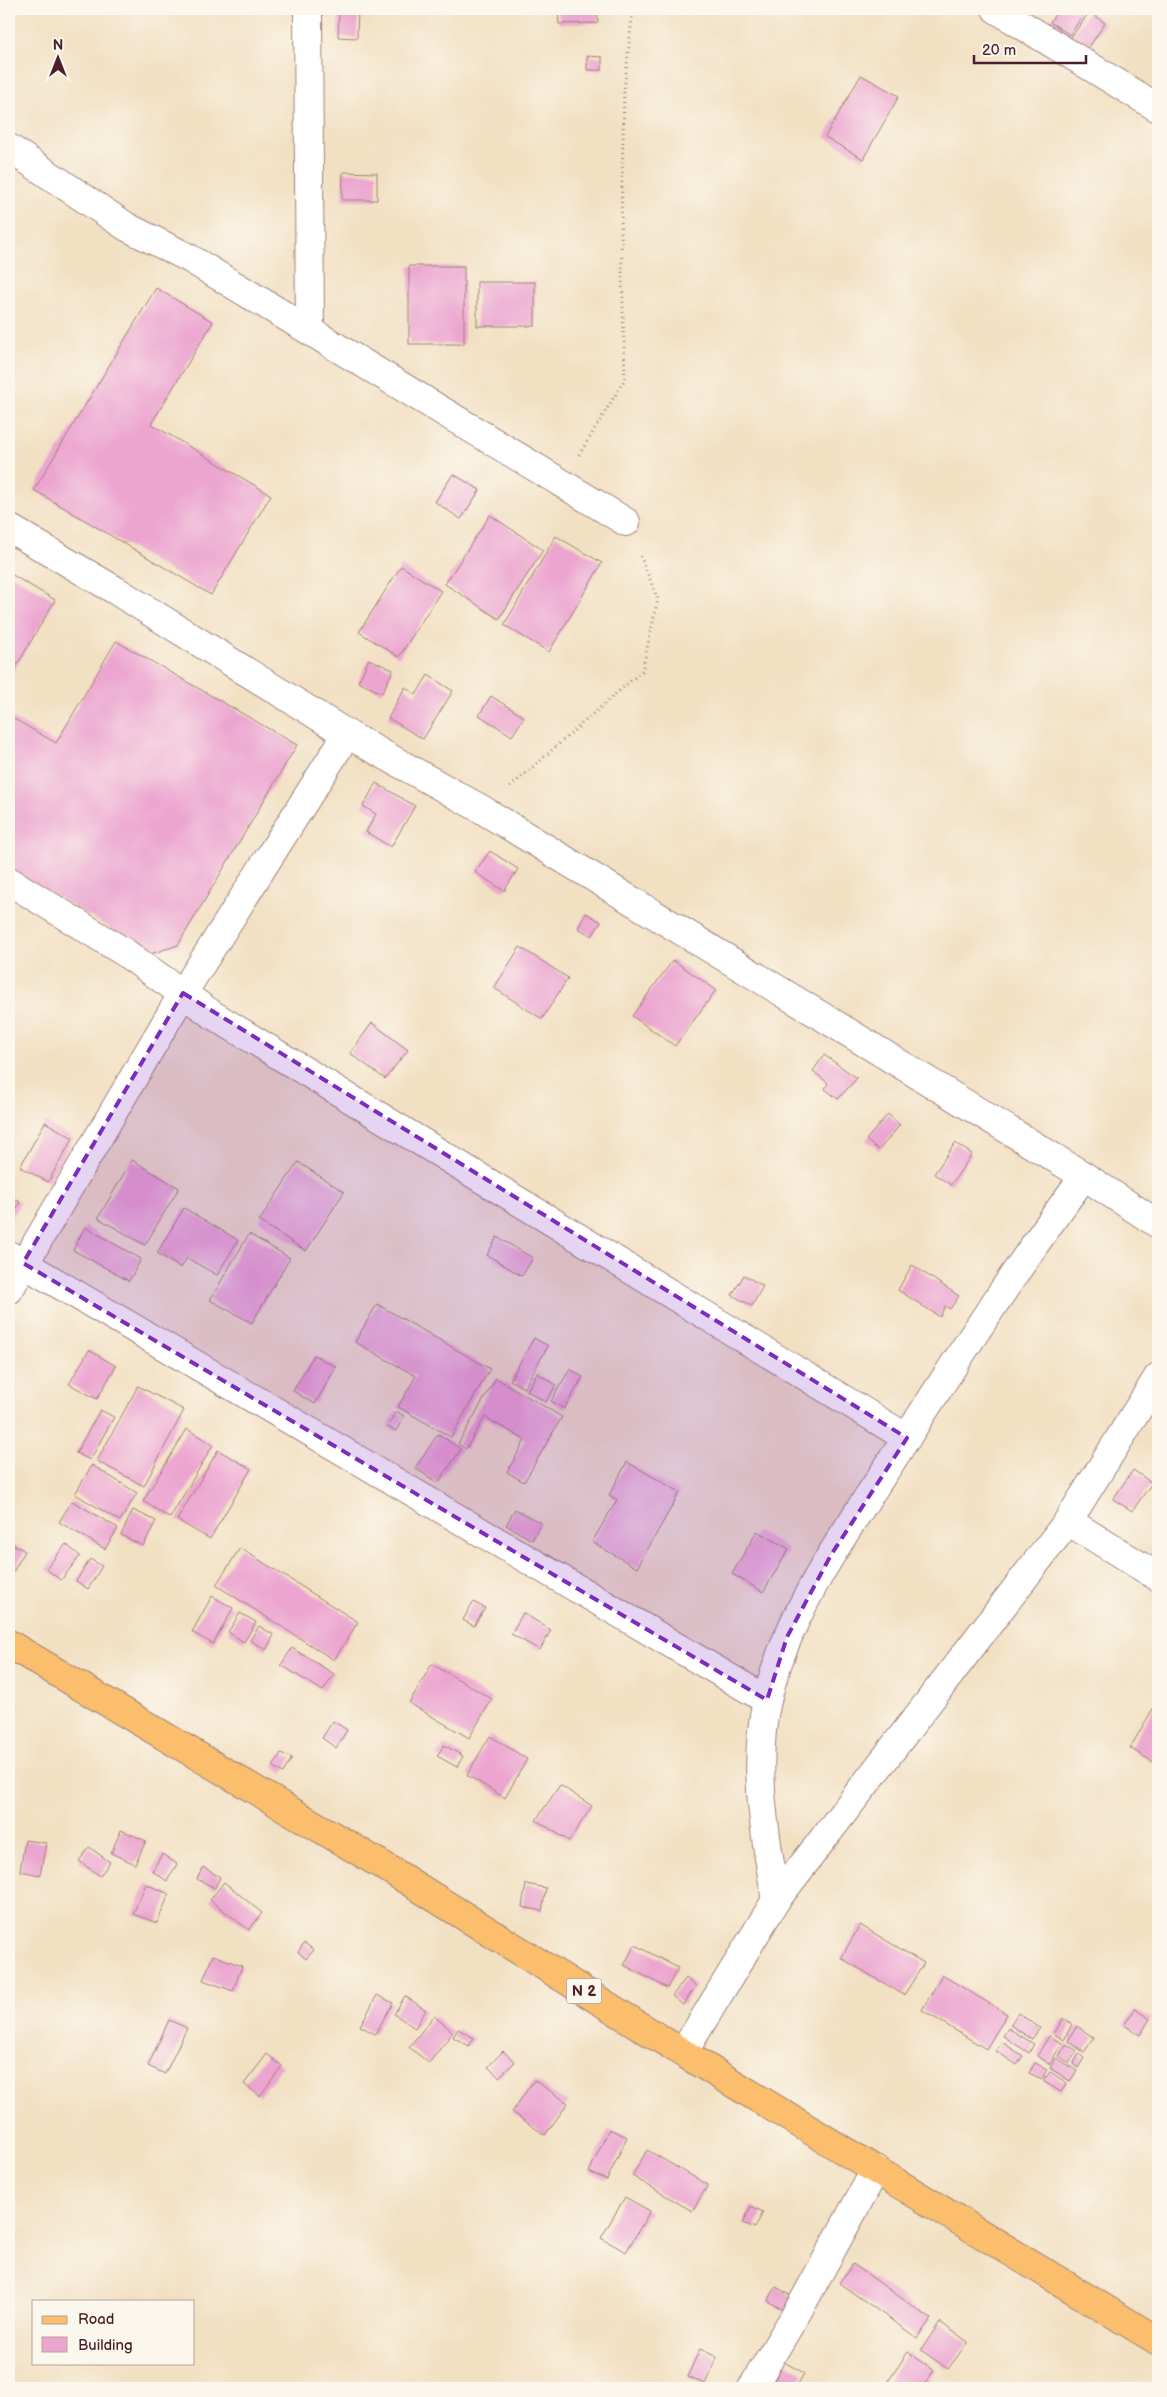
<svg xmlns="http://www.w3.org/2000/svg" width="1167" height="2397" font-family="'Balsamiq Sans',sans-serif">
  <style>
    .building { fill: #eca5d0 }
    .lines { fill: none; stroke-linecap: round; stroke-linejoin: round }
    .street-casing { stroke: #9e8077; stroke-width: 30 }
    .primary-casing { stroke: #9e8077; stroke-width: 30 }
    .path { stroke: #9e8077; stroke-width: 3; stroke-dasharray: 1 4; stroke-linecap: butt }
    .street { stroke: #fff; stroke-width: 28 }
    .primary { stroke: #fabe6d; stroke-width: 28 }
    .marked { fill: #7b2cbf; fill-opacity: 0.2; stroke: #7b2cbf; stroke-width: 4; stroke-dasharray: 10 6; stroke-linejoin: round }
    .labels { text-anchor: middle; stroke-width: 4; stroke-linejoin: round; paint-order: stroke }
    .shield { fill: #fbf7ec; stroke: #7f6065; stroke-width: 1 }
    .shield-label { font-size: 15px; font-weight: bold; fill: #4a1f2b }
  </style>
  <rect width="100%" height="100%" fill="#fbf7ec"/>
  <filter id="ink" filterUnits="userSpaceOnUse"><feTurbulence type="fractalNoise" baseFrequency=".02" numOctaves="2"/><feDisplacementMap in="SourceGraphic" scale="10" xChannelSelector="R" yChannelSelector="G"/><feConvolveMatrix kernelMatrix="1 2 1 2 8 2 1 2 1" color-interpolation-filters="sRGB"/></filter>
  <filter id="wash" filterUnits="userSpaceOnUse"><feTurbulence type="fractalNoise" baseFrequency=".0096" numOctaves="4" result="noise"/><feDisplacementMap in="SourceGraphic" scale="20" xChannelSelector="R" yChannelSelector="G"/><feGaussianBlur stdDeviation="1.12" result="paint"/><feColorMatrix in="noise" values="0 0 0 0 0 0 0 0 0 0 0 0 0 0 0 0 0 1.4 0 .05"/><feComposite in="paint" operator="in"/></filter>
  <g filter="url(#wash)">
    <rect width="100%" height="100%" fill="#f2e0c3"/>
    <g id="blocks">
      <!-- building -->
      <g class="building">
        <polygon points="339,9 358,9 357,38 338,37"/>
        <polygon points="558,9 597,9 598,23 559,24"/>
        <polygon points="1059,9 1071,9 1082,16 1070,35 1050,22"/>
        <polygon points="1089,12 1105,23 1087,50 1070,39"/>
        <polygon points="587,56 602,57 602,70 587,70"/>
        <polygon points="861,75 899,96 863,159 825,137"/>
        <polygon points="343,172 377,173 377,200 342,200"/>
        <rect x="409" y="266" width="55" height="78"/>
        <rect x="477" y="282" width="58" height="44"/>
        <polygon points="156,288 213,322 151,424 271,495 211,595 34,490"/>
        <polygon points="453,474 480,490 461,519 435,502"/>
        <polygon points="490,515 543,550 499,619 445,584"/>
        <polygon points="556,536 602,563 549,652 504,625"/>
        <polygon points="401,566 441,591 399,657 359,632"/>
        <polygon points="9,573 55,600 9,679"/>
        <polygon points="116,641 297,745 178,945 150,954 103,924 9,869 9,716 56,743"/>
        <polygon points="369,659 393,670 382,693 358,682"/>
        <polygon points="428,675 453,691 423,739 388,718 405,687 416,695"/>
        <polygon points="491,696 524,717 512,736 479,715"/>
        <polygon points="376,783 415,806 391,847 366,832 376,814 363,806"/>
        <polygon points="490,851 518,869 504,891 475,872"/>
        <polygon points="586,913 601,922 592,936 578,928"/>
        <polygon points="520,947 568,978 542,1019 494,988"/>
        <polygon points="673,960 716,990 675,1046 632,1016"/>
        <polygon points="372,1023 408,1050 385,1079 350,1053"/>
        <polygon points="824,1055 857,1078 838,1099 825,1089 828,1083 813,1071"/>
        <polygon points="888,1114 900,1125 879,1150 866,1140"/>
        <polygon points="45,1122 73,1138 48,1182 20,1167"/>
        <polygon points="955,1143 972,1154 951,1185 934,1174"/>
        <polygon points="132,1160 179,1188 145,1245 98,1218"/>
        <polygon points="298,1162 344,1192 306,1251 259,1221"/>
        <polygon points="9,1196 20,1202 9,1222"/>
        <polygon points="184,1208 238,1240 217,1275 187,1258 181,1268 157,1253"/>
        <polygon points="85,1227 141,1259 129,1281 73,1250"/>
        <polygon points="249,1234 290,1258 252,1323 210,1300"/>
        <polygon points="497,1237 533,1258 522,1276 487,1255"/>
        <polygon points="912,1265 959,1296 950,1309 945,1306 940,1317 898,1290"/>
        <polygon points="744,1275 763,1286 752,1306 732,1295"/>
        <polygon points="377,1304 490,1369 451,1437 398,1407 416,1376 355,1342"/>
        <polygon points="534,1338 548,1346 524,1388 510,1380"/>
        <polygon points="89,1350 116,1366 97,1399 69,1384"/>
        <polygon points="314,1355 336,1367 315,1404 293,1391"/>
        <polygon points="570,1369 583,1377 564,1409 551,1401"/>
        <polygon points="537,1373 556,1385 546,1402 527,1391"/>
        <polygon points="496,1378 562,1417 524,1482 507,1472 525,1440 485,1417 466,1449 458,1444"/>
        <polygon points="138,1386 184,1410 144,1486 97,1461"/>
        <polygon points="100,1410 114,1417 90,1460 76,1453"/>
        <polygon points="396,1411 404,1416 396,1431 387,1427"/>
        <polygon points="187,1429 213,1445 170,1518 143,1501"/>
        <polygon points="438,1434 461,1449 438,1483 415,1468"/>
        <polygon points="218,1450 251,1469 210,1539 177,1520"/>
        <polygon points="627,1462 680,1492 637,1568 592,1542 617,1500 609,1495"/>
        <polygon points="92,1465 137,1493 120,1521 75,1494"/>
        <polygon points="1133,1470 1152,1483 1132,1511 1113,1499"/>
        <polygon points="72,1501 118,1528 105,1549 59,1522"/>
        <polygon points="515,1509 541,1523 532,1540 506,1525"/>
        <polygon points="133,1510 156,1521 143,1546 121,1535"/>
        <polygon points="757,1531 789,1549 763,1592 732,1574"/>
        <polygon points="9,1542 25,1551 9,1579"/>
        <polygon points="66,1544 80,1556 61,1580 46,1569"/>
        <polygon points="240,1548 358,1622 334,1660 216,1585"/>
        <polygon points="90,1559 102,1566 88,1589 76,1581"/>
        <polygon points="212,1596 233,1608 213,1644 192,1632"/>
        <polygon points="473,1602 485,1608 474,1626 463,1620"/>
        <polygon points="240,1613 256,1622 244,1642 228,1632"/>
        <polygon points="523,1613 551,1630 540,1650 511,1634"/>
        <polygon points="259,1626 274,1635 266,1650 250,1640"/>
        <polygon points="292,1648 334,1674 323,1691 281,1665"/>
        <polygon points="432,1664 492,1699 469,1738 409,1703"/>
        <polygon points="1158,1700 1158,1765 1130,1748"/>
        <polygon points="333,1721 347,1730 336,1748 322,1738"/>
        <polygon points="490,1736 527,1759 505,1798 467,1775"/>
        <polygon points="444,1745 463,1756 457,1767 437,1756"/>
        <polygon points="281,1753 292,1758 283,1773 273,1767"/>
        <polygon points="560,1785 592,1806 569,1841 536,1820"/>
        <polygon points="121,1830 146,1841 135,1864 111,1853"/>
        <polygon points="25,1840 46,1843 40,1875 20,1871"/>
        <polygon points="89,1847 110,1862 100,1876 79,1861"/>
        <polygon points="162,1854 177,1864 167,1881 152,1871"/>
        <polygon points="203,1867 220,1877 215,1888 197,1879"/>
        <polygon points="224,1882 262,1913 249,1930 210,1900"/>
        <polygon points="146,1884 169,1894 157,1923 133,1914"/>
        <polygon points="526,1884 546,1888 542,1911 522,1907"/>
        <polygon points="860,1925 924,1963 904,1995 841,1958"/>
        <polygon points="304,1943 314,1950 306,1959 298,1952"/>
        <polygon points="635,1945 678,1968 667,1988 624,1965"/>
        <polygon points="213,1955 242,1966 233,1991 203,1980"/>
        <polygon points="942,1975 1007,2014 986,2049 922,2010"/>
        <polygon points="686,1978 696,1986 683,2005 672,1996"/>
        <polygon points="377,1995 393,2003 375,2034 360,2026"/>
        <polygon points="405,1996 426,2010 415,2028 394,2014"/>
        <polygon points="1135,2009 1150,2019 1140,2035 1124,2025"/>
        <polygon points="1018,2013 1040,2028 1032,2039 1010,2025"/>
        <polygon points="434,2016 453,2032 429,2063 409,2047"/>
        <polygon points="1063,2019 1072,2024 1064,2040 1054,2034"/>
        <polygon points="169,2020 187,2028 165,2074 148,2066"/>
        <polygon points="1077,2026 1094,2038 1084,2052 1068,2041"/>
        <polygon points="1008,2028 1034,2044 1029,2053 1003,2036"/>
        <polygon points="458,2029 474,2038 469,2046 453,2037"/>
        <polygon points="1049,2036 1062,2043 1050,2064 1037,2056"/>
        <polygon points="1002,2042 1023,2056 1017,2065 996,2051"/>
        <polygon points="1066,2044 1077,2051 1069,2063 1059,2056"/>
        <polygon points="503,2051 515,2062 499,2077 488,2067"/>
        <polygon points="267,2054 282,2066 260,2096 244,2084"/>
        <polygon points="1079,2054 1084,2058 1078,2068 1073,2064"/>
        <polygon points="1056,2058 1077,2071 1070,2081 1050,2068"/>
        <polygon points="1035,2063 1047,2069 1042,2079 1029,2073"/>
        <polygon points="1050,2072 1067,2083 1061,2092 1043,2081"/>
        <polygon points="534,2080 568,2103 545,2135 512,2112"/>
        <polygon points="609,2129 627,2137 607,2180 589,2172"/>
        <polygon points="647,2150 708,2185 692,2211 632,2176"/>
        <polygon points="625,2197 650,2211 626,2252 601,2238"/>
        <polygon points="751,2206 763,2212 755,2228 743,2223"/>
        <polygon points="853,2264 931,2319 917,2338 839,2283"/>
        <polygon points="776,2287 795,2298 787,2312 768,2301"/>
        <polygon points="940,2322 968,2342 948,2369 921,2350"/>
        <polygon points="700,2349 717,2357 705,2384 687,2377"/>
        <polygon points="908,2352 934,2370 922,2388 895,2388 887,2383"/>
        <polygon points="784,2362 804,2373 796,2388 770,2388"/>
      </g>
    </g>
  </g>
  <g filter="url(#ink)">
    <use href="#blocks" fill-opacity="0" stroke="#9e8077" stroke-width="1"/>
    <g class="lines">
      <!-- street casing -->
      <g class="street-casing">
        <g id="street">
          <polyline points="308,9 310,331"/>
          <polyline points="996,9 1158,108"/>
          <polyline points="9,148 127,227 189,258 626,522"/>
          <polyline points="9,528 115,590 347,734 483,810 1084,1176 1158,1224"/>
          <polyline points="9,881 124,952 213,1015 907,1438"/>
          <polyline points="9,1255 767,1700"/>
          <polyline points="9,1290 183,993 347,734"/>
          <polyline points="1068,1521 1158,1577"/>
          <path d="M776 1900C765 1835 752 1766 767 1700 788 1609 848 1529 898 1451 958 1358 1018 1265 1084 1176"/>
          <polyline points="683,2053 776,1900 1068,1521 1158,1377"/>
          <polyline points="752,2388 802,2304 876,2169"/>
        </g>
      </g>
      <!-- primary casing -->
      <g class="primary-casing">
        <polyline id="primary" points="9,1644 392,1871 683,2053 1158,2341"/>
      </g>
      <!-- path -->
      <g class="path">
        <polyline points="579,455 625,379 621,233 624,91 633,9"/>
        <polyline points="510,787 642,671 658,599 639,553"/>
      </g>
      <!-- street -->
      <use href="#street" class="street"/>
      <!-- primary -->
      <use href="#primary" class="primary"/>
    </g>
  </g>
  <!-- marked area -->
  <path class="marked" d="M183 993 907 1438 831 1555 787 1637 767 1700 23 1263Z"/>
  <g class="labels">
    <!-- shield labels -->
    <rect class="shield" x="566.5" y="1978.5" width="35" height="25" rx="4"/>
    <g class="shield-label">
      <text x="584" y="1996">N 2</text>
    </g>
  </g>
  <!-- margin -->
  <rect width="1167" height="2397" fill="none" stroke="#fbf7ec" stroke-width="30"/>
  <!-- legend -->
  <rect x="32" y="2300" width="162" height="65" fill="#fbf7ec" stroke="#b4a19f"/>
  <rect x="42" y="2316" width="25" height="8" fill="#fabe6d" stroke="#b4a19f"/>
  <text x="78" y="2324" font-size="15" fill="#4a1f2b">Road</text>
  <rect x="42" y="2337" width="25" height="15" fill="#eca5d0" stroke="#b4a19f"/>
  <text x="78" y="2350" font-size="15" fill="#4a1f2b">Building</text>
  <!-- north arrow -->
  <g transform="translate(58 58)" stroke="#fbf7ec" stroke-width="4" paint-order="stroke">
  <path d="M0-4L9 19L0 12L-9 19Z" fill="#4a1f2b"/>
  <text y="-8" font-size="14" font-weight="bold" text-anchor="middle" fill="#4a1f2b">N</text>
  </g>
  <!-- scale -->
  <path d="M974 55v8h112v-8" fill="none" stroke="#4a1f2b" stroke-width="2.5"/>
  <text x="982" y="55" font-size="15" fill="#4a1f2b" stroke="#fbf7ec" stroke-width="4" paint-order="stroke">20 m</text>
</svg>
